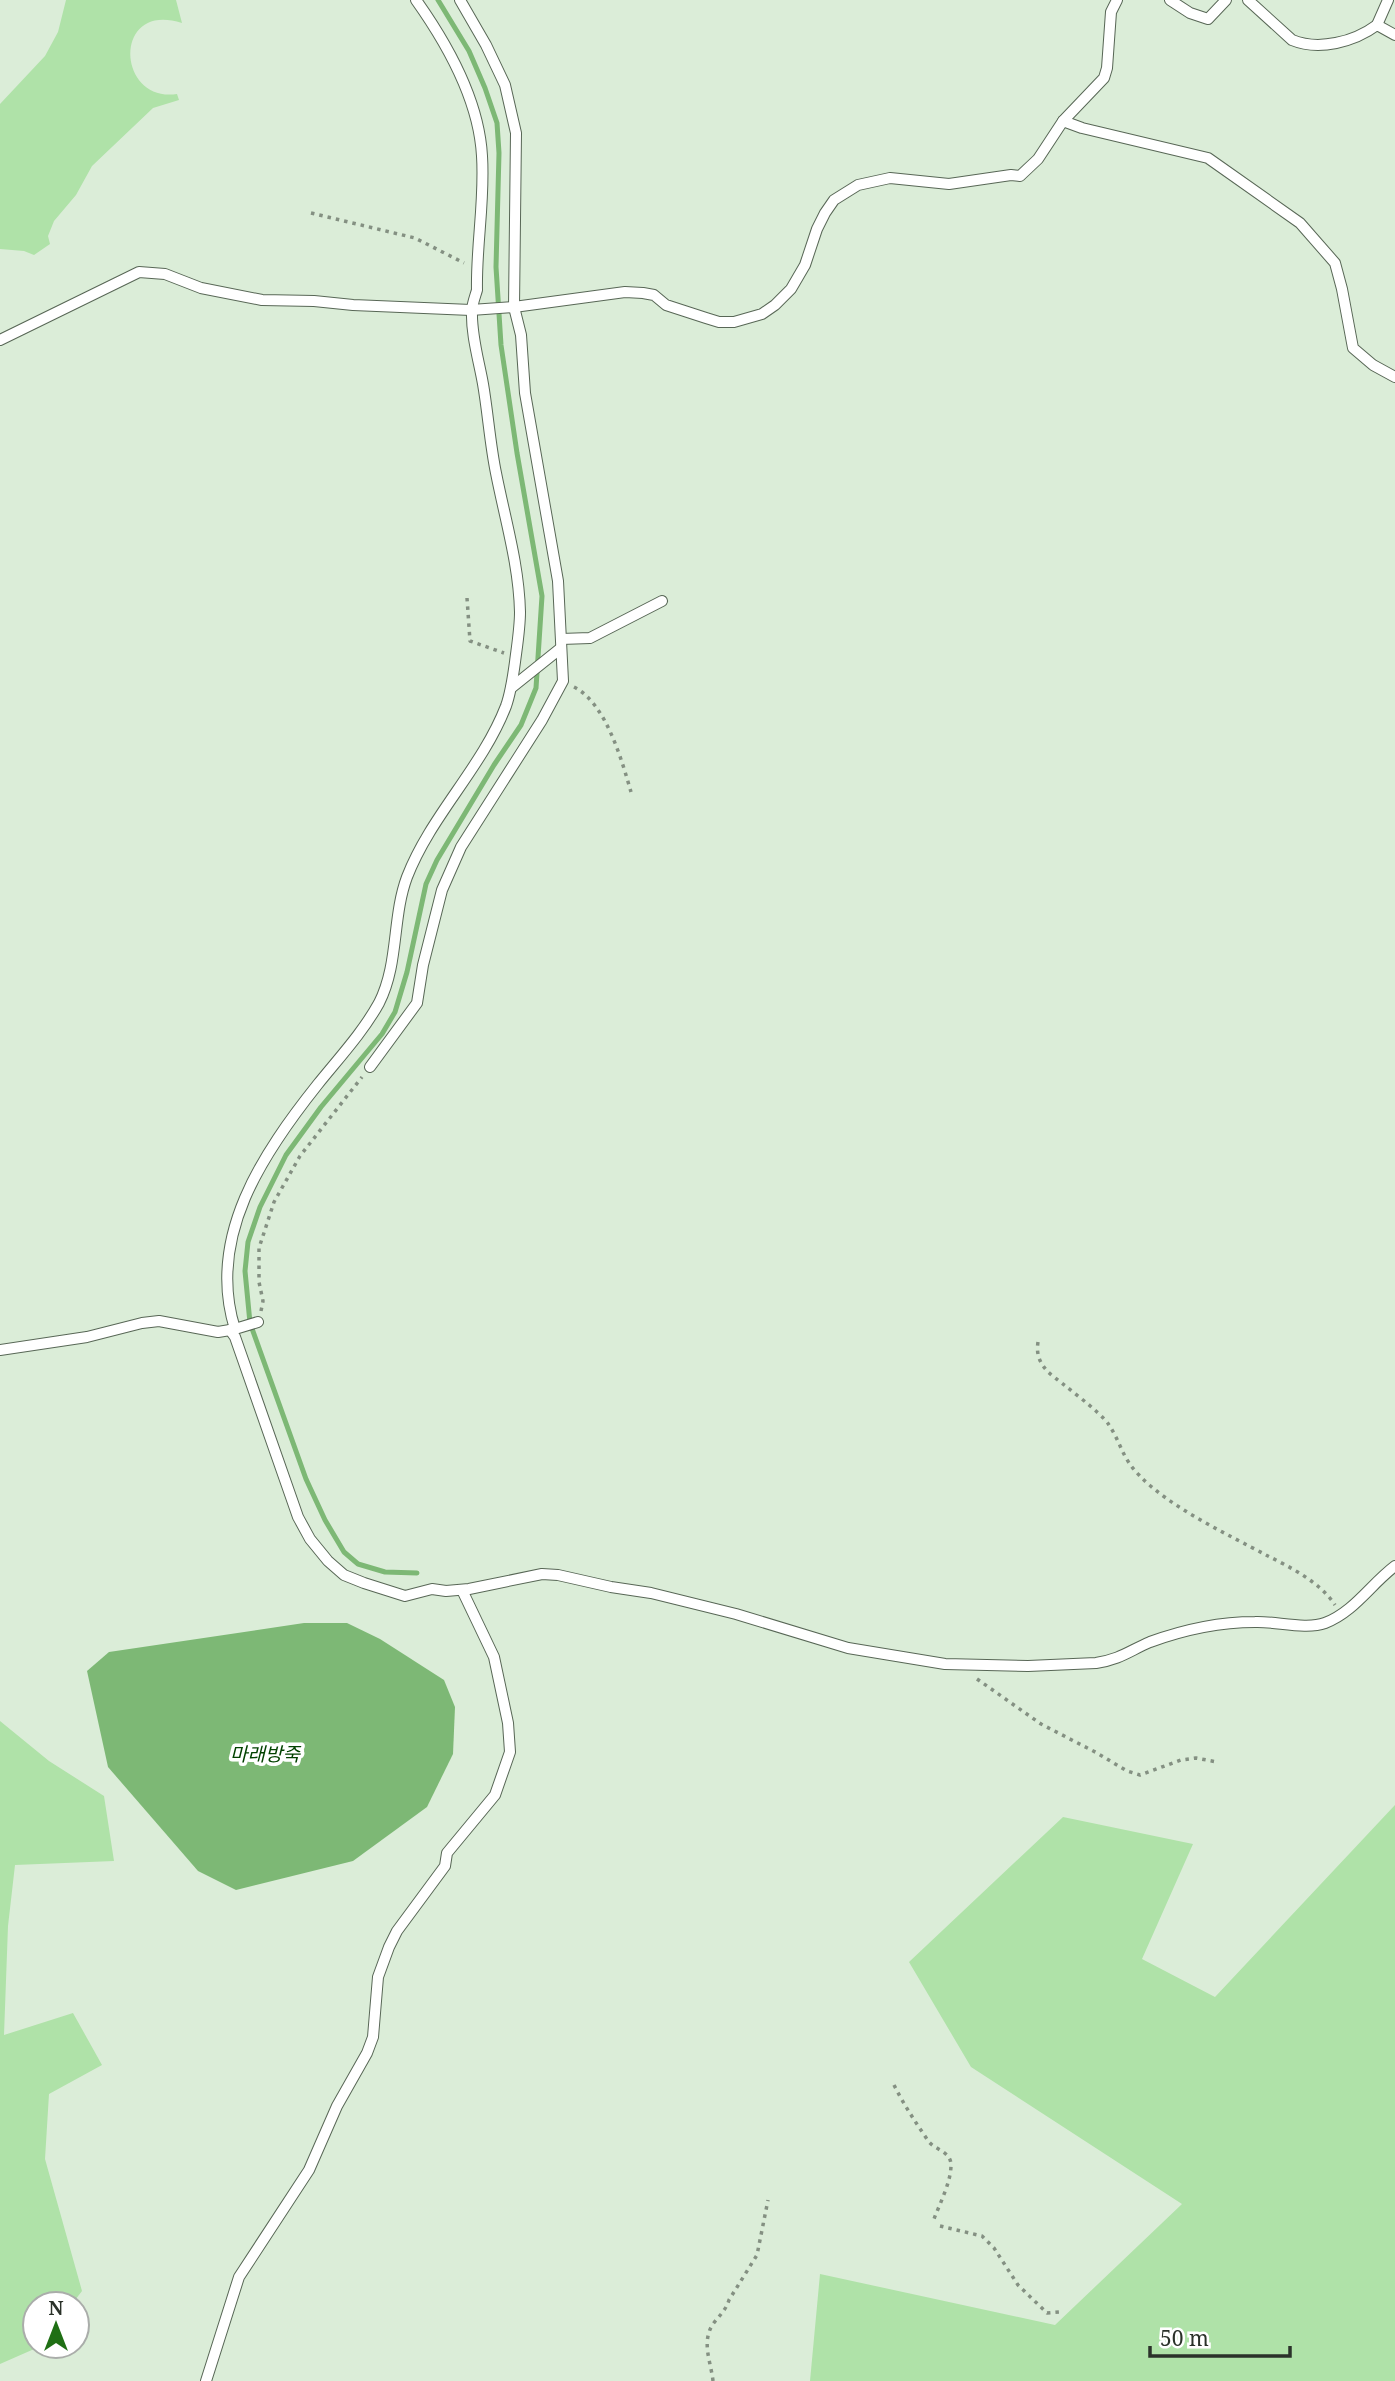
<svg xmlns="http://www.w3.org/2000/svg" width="1395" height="2381" font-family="'Noto Serif','Noto Sans KR',serif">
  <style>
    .green { fill: #afe2a8 }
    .water { fill: #7db875 }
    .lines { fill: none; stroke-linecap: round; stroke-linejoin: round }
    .stream { stroke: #7db875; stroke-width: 5 }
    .service-casing { stroke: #586756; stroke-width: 12 }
    .path { stroke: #849082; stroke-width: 3.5; stroke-dasharray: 3.5 5; stroke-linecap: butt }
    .service { stroke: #fff; stroke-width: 10 }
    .labels { text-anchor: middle; stroke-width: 7; stroke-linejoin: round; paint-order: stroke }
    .water-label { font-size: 19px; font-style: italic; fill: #024200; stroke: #fff }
  </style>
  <rect width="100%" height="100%" fill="#dbedd8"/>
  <!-- green -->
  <g class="green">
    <path d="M66 0H176L182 23C112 0 116 103 177 94L179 100 153 108 92 166 76 195 54 221 48 236 50 244 34 255 24 251 0 249V104L45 56 58 32Z"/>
    <polygon points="0,1721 49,1761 104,1796 114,1861 15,1865 8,1926 4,2035 73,2013 102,2065 49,2094 45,2159 82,2291 72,2304 35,2304 35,2346 41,2346 0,2364"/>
    <polygon points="1395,1805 1395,2381 810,2381 820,2274 1055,2325 1182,2204 971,2067 909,1962 1063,1817 1193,1844 1142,1959 1215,1997"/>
  </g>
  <!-- water -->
  <polygon class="water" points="304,1623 347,1623 380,1639 444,1680 455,1707 453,1754 427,1807 353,1861 236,1890 198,1871 108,1767 87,1671 109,1652"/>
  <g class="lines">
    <!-- stream -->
    <polyline class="stream" points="417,1573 385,1572 358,1564 344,1552 325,1520 306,1479 250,1323 245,1271 248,1242 260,1207 286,1155 321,1107 382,1034 395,1012 407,972 426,884 437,860 494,765 521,725 536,688 542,596 517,453 501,345 496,267 499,153 497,123 485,88 469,51 438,0"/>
    <!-- service casing -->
    <g class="service-casing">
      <g id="service">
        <path d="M416 0C448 45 479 100 482 156 485 201 476 245 477 290 475 297 472 304 472 311 471 335 479 361 483 384 488 413 490 444 496 473 505 519 519 565 520 612 520 628 517 646 515 662 513 677 511 692 506 706 482 768 431 815 407 877 392 917 399 964 379 1003 363 1032 339 1058 318 1084 263 1153 206 1237 235 1329L230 1330 235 1337 298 1517 310 1539 328 1561 344 1575 364 1583 405 1596 432 1589 446 1591 469 1589 542 1574 558 1575 611 1587 651 1593 736 1614 848 1648 945 1664 1028 1666 1096 1663C1121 1659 1129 1651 1150 1642 1183 1630 1221 1622 1255 1622 1275 1621 1306 1630 1325 1623 1354 1612 1371 1584 1395 1566"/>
        <polyline points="1170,0 1190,13 1208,19 1226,0"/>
        <path d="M1248 0 1292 40C1319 51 1354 42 1377 25L1395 35"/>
        <polyline points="1377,25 1388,0"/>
        <polyline points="1063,121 1082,128 1208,158 1300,223 1335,263 1342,289 1353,348 1373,365 1395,377"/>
        <polyline points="0,340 139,272 165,274 201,288 262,300 314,301 353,305 471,310 514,307 625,292 643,293 654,295 666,305 706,318 719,322 734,322 762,314 775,305 791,289 805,265 817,229 825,213 834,200 858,185 890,178 949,184 1011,175 1020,176 1038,159 1063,121 1104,78 1107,68 1111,12 1117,0"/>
        <polyline points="561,639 590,638 662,601"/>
        <polyline points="511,688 561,648"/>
        <polyline points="370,1067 417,1003 423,965 442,890 461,847 542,720 563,681 558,581 525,393 521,335 514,307 516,133 505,85 486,45 460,0"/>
        <polyline points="235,1329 258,1322"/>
        <polyline points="0,1350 87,1337 142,1323 159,1321 218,1332 230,1330"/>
        <polyline points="206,2381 239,2277 309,2170 337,2106 367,2053 373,2037 378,1977 389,1947 397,1931 445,1866 447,1853 495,1795 510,1752 508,1723 494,1657 462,1590"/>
      </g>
    </g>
    <!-- path -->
    <g class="path">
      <polyline points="311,213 415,238 464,263"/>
      <polyline points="467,598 470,641 504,653"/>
      <path d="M574 687C606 703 622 761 631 792"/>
      <polyline points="261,1311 263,1301 259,1282 259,1248 274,1202 300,1156 362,1077"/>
      <path d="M1038 1342C1036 1355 1040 1363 1048 1372 1062 1384 1101 1412 1109 1425 1121 1443 1122 1458 1139 1475 1169 1507 1227 1534 1266 1555 1290 1567 1320 1582 1335 1605"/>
      <polyline points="977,1679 1041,1724 1097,1753 1127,1771 1140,1775 1181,1760 1196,1758 1217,1762"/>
      <path d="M894 2085C904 2105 916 2123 929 2142 936 2150 951 2152 951 2165 951 2182 940 2203 934 2219"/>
      <polyline points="940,2226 982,2236 994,2248 1018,2285 1047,2313 1059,2312"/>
      <path d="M713 2381C711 2362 701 2342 713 2324 719 2316 726 2310 729 2300L757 2255 768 2200"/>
    </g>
    <!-- service -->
    <use href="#service" class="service"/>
  </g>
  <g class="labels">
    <!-- water labels -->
    <g class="water-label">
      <text x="265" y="1761">마래방죽</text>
    </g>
  </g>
  <!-- north arrow -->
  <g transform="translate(56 2325)"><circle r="33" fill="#ffffff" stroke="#aaadaa" stroke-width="2"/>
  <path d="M0-5L12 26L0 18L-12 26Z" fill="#1f6f14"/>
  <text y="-10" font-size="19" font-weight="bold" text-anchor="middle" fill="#2b322a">N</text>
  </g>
  <!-- scale -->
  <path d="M1150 2346v10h140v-10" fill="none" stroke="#2b322a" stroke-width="3.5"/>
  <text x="1160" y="2346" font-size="21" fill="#2b322a" stroke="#ffffff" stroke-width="5" paint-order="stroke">50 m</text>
</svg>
